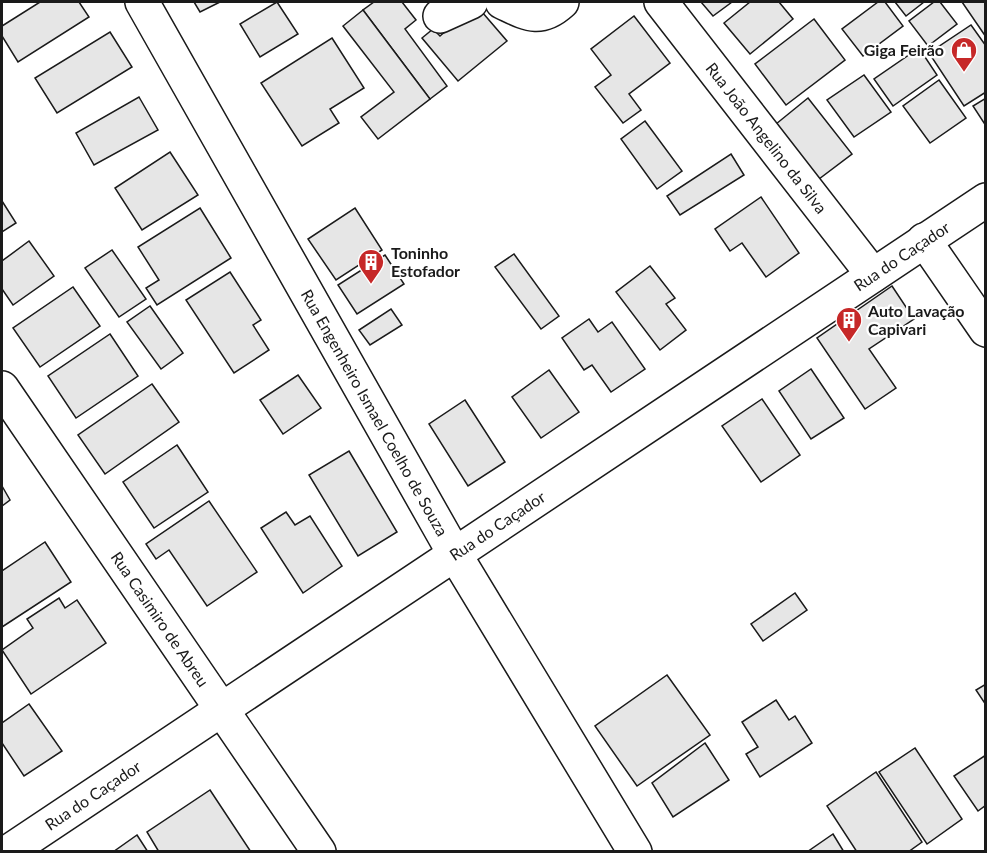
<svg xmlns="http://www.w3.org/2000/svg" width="987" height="853" font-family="Lato,sans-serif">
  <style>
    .building { fill: #e6e6e6; stroke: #1a1a1a; stroke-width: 1.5 }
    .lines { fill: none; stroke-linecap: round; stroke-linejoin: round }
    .minor-casing { stroke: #1a1a1a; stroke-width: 36 }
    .minor { stroke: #fff; stroke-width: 33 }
    .labels { text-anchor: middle; stroke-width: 4.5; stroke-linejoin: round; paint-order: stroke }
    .poi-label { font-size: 16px; font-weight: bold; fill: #1a1a1a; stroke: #fff; text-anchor: start }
    .street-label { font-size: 16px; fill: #1a1a1a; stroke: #fff }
  </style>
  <rect width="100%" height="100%" fill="#fff"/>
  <!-- building -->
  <g class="building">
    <polygon points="40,2 79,2 89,17 18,62 2,36 2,26"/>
    <polygon points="194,2 220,2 200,12"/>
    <polygon points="277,2 298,34 260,57 240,24"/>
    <polygon points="374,2 402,2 416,20 405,29 447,86 430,99 363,10"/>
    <polygon points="701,2 732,2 713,16"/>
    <polygon points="750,2 779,2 793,19 750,54 724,23"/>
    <polygon points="878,2 885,2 903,26 863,56 842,29"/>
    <polygon points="895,2 924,2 906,16"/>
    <polygon points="934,2 940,2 957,24 928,46 909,21"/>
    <polygon points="962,2 986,2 986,37"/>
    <polygon points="476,5 507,41 458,81 422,38 433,29 440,36"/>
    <polygon points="363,10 430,99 378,139 361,117 394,92 343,26"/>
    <polygon points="634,16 670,63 629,94 641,110 623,123 595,87 611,75 591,49"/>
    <polygon points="814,19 845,60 786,105 755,64"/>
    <polygon points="971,25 986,46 986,92 964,106 929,53"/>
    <polygon points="110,32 132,67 57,113 35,78"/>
    <polygon points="332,38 364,88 330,109 339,123 302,146 261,83"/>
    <polygon points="919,48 937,75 893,106 874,79"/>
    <polygon points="864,75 891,112 854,137 827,100"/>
    <polygon points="939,80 966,118 930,143 903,106"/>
    <polygon points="139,97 158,130 94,165 76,133"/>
    <polygon points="808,98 852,154 819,179 776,124"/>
    <polygon points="986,98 986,126 973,106"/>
    <polygon points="645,121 682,171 657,189 621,139"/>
    <polygon points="170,152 198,195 142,230 115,188"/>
    <polygon points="731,154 744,175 680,215 667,196"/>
    <polygon points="761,197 799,253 766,277 742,243 730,251 715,229"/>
    <polygon points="2,201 16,223 2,232"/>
    <polygon points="200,208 231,258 157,305 146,288 159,280 138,247"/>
    <polygon points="355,208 382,250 336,280 308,239"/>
    <polygon points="29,241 54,276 13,305 2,289 2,261"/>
    <polygon points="112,250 146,299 119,317 85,268"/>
    <polygon points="514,254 559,316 541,329 495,267"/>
    <polygon points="385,255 404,284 357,314 338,285"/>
    <polygon points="650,266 675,298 666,304 686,330 660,350 616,292"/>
    <polygon points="230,272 261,320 253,325 269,350 234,373 186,300"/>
    <polygon points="892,286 914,319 869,349 896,388 865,409 817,338"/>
    <polygon points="73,287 100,326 40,367 13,328"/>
    <polygon points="150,306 183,353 161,369 127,322"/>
    <polygon points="391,309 402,325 370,345 359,330"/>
    <polygon points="589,319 598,332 612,322 645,369 611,392 592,365 584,370 562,338"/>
    <polygon points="110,334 138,376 76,418 48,376"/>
    <polygon points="811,369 844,418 811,439 779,391"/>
    <polygon points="549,370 579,412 541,438 512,397"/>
    <polygon points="298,375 321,408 283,434 260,400"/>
    <polygon points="152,384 179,422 105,474 78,435"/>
    <polygon points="762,399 800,455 761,482 722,426"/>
    <polygon points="465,400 505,462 468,486 429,424"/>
    <polygon points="177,445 208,492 154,528 123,482"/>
    <polygon points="349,451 397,532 358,556 309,475"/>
    <polygon points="2,486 10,500 2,506"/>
    <polygon points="209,501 257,572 207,606 169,550 156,559 146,544"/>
    <polygon points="286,512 295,525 310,516 342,566 303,593 261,528"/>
    <polygon points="45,542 71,582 2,627 2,571"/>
    <polygon points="795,593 807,610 763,641 751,624"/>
    <polygon points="59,598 65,608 77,600 106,643 31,694 2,650 33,628 27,619"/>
    <polygon points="667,675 710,735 637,786 595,726"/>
    <polygon points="986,684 986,705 976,690"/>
    <polygon points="776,700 789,720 795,716 812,743 760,777 746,754 758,747 742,722"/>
    <polygon points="29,704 62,751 24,776 2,743 2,723"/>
    <polygon points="705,743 729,780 673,817 652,783"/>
    <polygon points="915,748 962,819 927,844 879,772"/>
    <polygon points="986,755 986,805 978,811 954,776"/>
    <polygon points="876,772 922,842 908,852 857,852 827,806"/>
    <polygon points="210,790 251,852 159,852 147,832"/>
    <polygon points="833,834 844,852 807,852"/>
    <polygon points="137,835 148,852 113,852"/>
  </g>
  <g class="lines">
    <!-- minor casing -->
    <g class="minor-casing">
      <g id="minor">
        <path id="s1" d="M142 2 454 553 635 852"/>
        <path d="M502 2C526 13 539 23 562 2"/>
        <path id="s2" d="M661 2 873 275"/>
        <polyline points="440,16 471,2"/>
        <polyline points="924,240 986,330"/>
        <path id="s3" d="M2 388 319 852"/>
        <path id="s4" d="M8 852 986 200"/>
      </g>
    </g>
    <!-- minor -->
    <use href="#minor" class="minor"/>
  </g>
  <!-- icons -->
  <defs>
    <g id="shop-pin" transform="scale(1.35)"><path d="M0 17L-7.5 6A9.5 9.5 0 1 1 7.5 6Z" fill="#c62828" stroke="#fff"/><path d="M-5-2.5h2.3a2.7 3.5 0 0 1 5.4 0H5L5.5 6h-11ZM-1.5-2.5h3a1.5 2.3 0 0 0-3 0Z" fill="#fff"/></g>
    <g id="building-pin" transform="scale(1.35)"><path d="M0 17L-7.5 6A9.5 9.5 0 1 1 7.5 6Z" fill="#c62828" stroke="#fff"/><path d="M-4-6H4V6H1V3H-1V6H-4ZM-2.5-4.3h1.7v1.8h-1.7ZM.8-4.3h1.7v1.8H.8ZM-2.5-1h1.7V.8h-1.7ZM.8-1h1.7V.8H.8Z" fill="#fff"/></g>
  </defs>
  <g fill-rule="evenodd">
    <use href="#shop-pin" x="964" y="50"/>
    <use href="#building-pin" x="371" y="262"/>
    <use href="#building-pin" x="849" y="320"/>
  </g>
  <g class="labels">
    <!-- poi labels -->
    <g class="poi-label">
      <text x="944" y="56" text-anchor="end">Giga Feirão</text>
      <text x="391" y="259">Toninho<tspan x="391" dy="18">Estofador</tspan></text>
      <text x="868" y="317">Auto Lavação<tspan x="868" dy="18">Capivari</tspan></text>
    </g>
    <!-- street labels -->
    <g class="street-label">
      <text dy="6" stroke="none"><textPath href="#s2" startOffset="172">Rua João Angelino da Silva</textPath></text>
      <text dy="6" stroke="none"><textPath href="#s4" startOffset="1074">Rua do Caçador</textPath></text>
      <text dy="6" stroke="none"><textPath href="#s1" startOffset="472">Rua Engenheiro Ismael Coelho de Souza</textPath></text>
      <text dy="6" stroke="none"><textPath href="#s4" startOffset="588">Rua do Caçador</textPath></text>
      <text dy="6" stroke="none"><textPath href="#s3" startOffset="280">Rua Casimiro de Abreu</textPath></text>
      <text dy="6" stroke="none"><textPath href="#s4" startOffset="102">Rua do Caçador</textPath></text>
    </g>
  </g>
  <!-- border -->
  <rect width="987" height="853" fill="none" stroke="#1a1a1a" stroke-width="6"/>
</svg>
